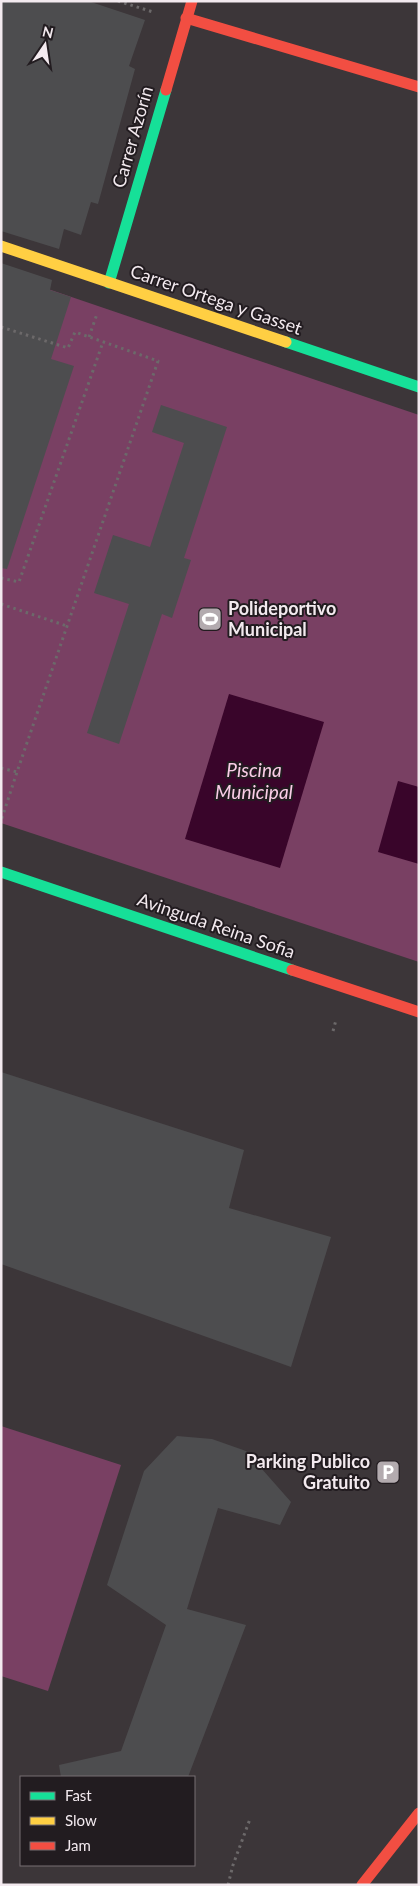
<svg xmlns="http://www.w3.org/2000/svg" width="420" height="1886" font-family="Lato,sans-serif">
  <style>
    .green { fill: #794063 }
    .water { fill: #39052a }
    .building { fill: #4d4d4f }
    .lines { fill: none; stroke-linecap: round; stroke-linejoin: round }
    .path { stroke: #6c696a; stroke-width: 3; stroke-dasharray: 2.5 4; stroke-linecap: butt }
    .fast { stroke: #16e098; stroke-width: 11 }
    .slow { stroke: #ffcf43; stroke-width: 11 }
    .jam { stroke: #f24e42; stroke-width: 11 }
    .labels { text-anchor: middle; stroke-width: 4; stroke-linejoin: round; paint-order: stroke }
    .street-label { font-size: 18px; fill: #f3eaef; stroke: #221c20 }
    .poi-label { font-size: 18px; font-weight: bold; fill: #f3eaef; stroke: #221c20; text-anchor: start }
    .water-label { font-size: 19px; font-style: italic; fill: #facde7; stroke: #221c20 }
  </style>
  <rect width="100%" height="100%" fill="#3c3639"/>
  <!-- green -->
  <g class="green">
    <polygon points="1,273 419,415 419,962 1,823"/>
    <polygon points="1,1426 121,1465 48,1691 1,1676"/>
  </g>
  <!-- water -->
  <g class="water">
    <polygon points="229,694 324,722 280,868 185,839"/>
    <polygon points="398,781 419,787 419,864 378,852"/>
  </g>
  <!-- building -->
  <g class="building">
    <polygon points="1,1 88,1 145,20 129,66 135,69 98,204 91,202 81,235 64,229 59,249 1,231"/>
    <polygon points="1,263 52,280 50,290 71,297 51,359 74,366 7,569 1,568"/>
    <polygon points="161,405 227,427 184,558 191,560 172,618 162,614 119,744 87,733 129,604 94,593 113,535 150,547 184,443 152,432"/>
    <polygon points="1,1072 244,1150 229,1208 331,1237 291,1367 1,1264"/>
    <polygon points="177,1436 212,1439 246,1451 291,1502 280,1525 218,1508 187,1609 246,1625 188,1777 61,1777 59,1765 121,1751 166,1625 107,1585 144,1471"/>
  </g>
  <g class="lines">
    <!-- path -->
    <g class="path">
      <polyline points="118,1 153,12"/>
      <polyline points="1,327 68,348 75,332 158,361 17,772 1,821"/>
      <polyline points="89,337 97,314"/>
      <polyline points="1,578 19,582 103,342"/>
      <polyline points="1,604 67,626"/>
      <polyline points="1,768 17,772"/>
      <polyline points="333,1031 336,1020"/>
      <polyline points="228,1885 233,1865 250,1819"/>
    </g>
    <!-- fast -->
    <g class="fast">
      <polyline points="109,283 166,90"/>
      <polyline points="286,342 419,387"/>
      <polyline points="1,872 292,970"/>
    </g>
    <!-- slow -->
    <polyline class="slow" points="1,246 286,342"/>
    <!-- jam -->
    <g class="jam">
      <polyline points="186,18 419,87"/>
      <polyline points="166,90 192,1"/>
      <polyline points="292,970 419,1012"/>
      <polyline points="362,1885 419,1813"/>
    </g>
  </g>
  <!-- icons -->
  <defs>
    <g id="stadium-square" transform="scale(1.25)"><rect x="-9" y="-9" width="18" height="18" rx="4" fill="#b3abaf" stroke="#221c20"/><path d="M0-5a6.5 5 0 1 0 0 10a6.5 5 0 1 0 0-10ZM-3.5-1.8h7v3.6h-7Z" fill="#fff"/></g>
    <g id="parking-square" transform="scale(1.25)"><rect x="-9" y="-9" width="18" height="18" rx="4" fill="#b3abaf" stroke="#221c20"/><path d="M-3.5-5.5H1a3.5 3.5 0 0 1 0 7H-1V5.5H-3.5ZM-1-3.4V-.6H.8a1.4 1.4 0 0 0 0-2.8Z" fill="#fff"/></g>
  </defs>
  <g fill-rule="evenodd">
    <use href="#stadium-square" x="210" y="619"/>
    <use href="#parking-square" x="388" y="1472"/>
  </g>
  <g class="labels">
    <!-- street labels -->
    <g class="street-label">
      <text transform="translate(133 137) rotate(-74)" y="6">Carrer Azorín</text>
      <text transform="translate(216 300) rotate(19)" y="6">Carrer Ortega y Gasset</text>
      <text transform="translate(216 926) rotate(19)" y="6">Avinguda Reina Sofia</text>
    </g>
    <!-- poi labels -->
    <g class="poi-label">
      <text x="228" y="615">Polideportivo<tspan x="228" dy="21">Municipal</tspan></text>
      <text x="370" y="1468" text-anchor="end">Parking Publico<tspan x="370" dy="21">Gratuito</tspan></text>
    </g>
    <!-- water labels -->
    <g class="water-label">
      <text x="254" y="777">Piscina<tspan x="254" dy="22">Municipal</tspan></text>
    </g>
  </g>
  <!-- border -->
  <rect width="420" height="1886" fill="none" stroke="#f3eaef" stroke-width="5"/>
  <!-- legend -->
  <rect x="20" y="1776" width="175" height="90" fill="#221c20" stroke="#766e73"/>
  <rect x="30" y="1792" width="25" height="8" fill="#16e098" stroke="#766e73"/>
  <text x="65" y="1801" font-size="15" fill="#f3eaef">Fast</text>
  <rect x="30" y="1817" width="25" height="8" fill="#ffcf43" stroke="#766e73"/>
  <text x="65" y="1826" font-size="15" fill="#f3eaef">Slow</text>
  <rect x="30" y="1842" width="25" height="8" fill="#f24e42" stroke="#766e73"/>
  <text x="65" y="1851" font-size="15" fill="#f3eaef">Jam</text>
  <!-- north arrow -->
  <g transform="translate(45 45) rotate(13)" stroke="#221c20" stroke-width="4" paint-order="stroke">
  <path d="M0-4L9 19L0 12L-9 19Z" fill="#f3eaef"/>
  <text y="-8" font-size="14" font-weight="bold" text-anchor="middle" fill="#f3eaef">N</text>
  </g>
</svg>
